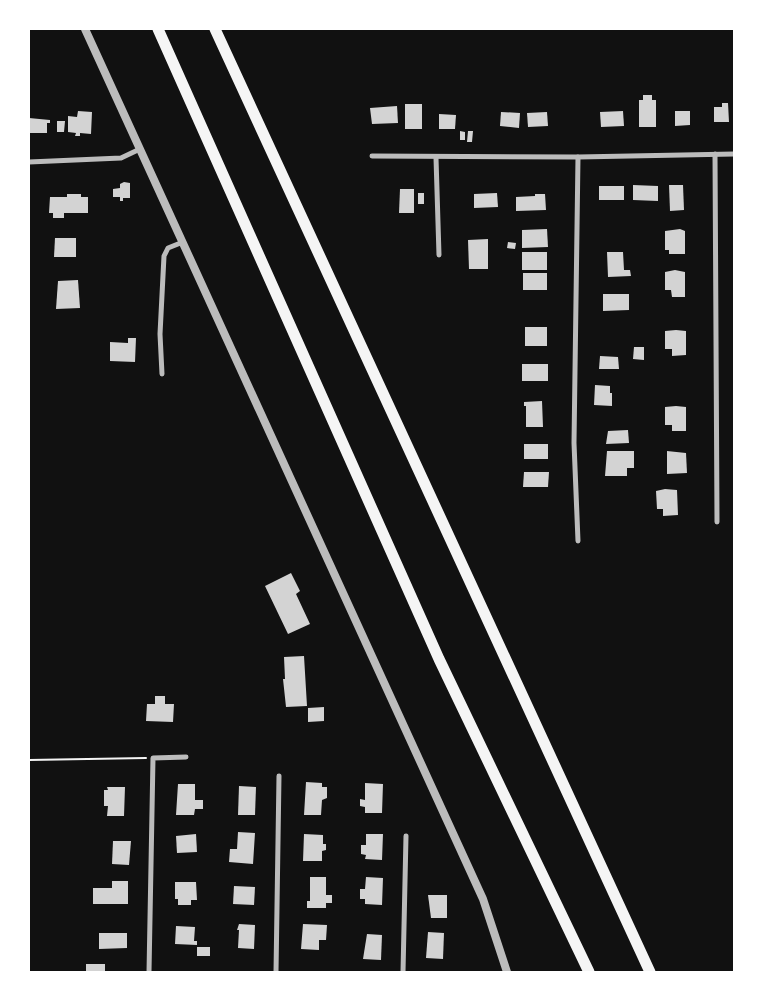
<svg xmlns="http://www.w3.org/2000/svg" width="763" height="1001" font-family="'Source Serif 4',serif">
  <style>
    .building { fill: #d3d3d3 }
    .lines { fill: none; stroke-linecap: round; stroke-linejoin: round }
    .path { stroke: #f5f5f5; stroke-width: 2 }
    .minor { stroke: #bcbcbc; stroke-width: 5 }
    .tertiary { stroke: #bcbcbc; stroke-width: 8 }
    .motorway { stroke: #f5f5f5; stroke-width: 11 }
  </style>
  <rect width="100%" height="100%" fill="#111"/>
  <!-- building -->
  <g class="building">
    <polygon points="643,95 652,95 652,100 656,100 656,127 639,127 639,100 643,100"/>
    <polygon points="722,103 728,103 729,122 714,122 714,107 722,107"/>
    <rect x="405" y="104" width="17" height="25"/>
    <polygon points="397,106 398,123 372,124 370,108"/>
    <polygon points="78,111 92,112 91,134 80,133 80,136 75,136 76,133 68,132 68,116 77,117"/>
    <polygon points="623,111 624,126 601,127 600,112"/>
    <polygon points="675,111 690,111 690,125 675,126"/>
    <polygon points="501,112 520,113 519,128 500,126"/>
    <polygon points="547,112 548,126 528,127 527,113"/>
    <polygon points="439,114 456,115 455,129 439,129"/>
    <polygon points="29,118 50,120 50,123 47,123 47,133 29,133"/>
    <polygon points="57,121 65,121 64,132 57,132"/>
    <polygon points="460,131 465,132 465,140 460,140"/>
    <polygon points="468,131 473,131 472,142 467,142"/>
    <polygon points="124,182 130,183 130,198 123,198 123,201 120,201 120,197 113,197 113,189 120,188 120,184"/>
    <polygon points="633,185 658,186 658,201 633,200"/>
    <polygon points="669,185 683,185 684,210 670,211"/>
    <rect x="599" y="186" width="25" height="14"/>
    <polygon points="400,189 414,189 414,213 399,213"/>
    <rect x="418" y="193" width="6" height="11"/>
    <polygon points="497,193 498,207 474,208 474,194"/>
    <polygon points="67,194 81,194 81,197 88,197 88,213 64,213 64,218 53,218 53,213 49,213 50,197 67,197"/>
    <polygon points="535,194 545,194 546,210 516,211 516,197 535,196"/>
    <polygon points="547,229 548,247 522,248 522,230"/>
    <polygon points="680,229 685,231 685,254 669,254 669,250 665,250 665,231"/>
    <polygon points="55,238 76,238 76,257 54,257"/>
    <polygon points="488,239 488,269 469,269 468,240"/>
    <polygon points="508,242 516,243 515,249 507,248"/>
    <rect x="522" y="252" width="25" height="18"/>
    <polygon points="607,252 623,252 624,270 630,270 631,276 608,277"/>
    <polygon points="675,270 685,272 685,297 672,297 671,290 665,290 665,272"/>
    <rect x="523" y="273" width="24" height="17"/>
    <polygon points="78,280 80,308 56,309 58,281"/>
    <polygon points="603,294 629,294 629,310 603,311"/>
    <rect x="525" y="327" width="22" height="19"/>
    <polygon points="676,330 686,331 686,355 672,356 672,349 665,349 665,331"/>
    <polygon points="128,338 136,338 135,362 110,361 110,342 128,343"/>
    <polygon points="634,347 644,347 644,360 633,359"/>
    <polygon points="600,356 618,357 619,369 599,369"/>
    <rect x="522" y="364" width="26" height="17"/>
    <polygon points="595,385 610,386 610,393 612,393 612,406 594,405"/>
    <polygon points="542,401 543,427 526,427 526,406 524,406 524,402"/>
    <polygon points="676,406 686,407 686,431 672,431 672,425 665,425 665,407"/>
    <polygon points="628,430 629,443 606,444 608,431"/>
    <rect x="524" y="444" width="24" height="15"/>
    <polygon points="607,451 634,451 634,468 627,468 627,476 605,476"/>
    <polygon points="667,451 686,453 687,473 667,474"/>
    <polygon points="524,472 549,472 548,487 523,487"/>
    <polygon points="665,489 677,490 678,515 663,516 663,509 657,509 656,491"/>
    <polygon points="291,573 300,591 296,594 310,624 288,634 265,586"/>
    <polygon points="304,656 307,706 286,707 283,679 285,679 284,657"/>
    <polygon points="155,696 165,696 165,704 174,704 173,722 146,721 147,704 155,704"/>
    <polygon points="324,707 324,721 308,722 308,708"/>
    <polygon points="306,782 322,783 322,787 327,787 327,798 322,800 321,815 304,815"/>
    <polygon points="365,783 383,784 382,813 365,813 365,807 360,806 360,799 365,800"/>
    <polygon points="178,784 195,784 195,800 203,800 203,809 195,809 194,815 176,815"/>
    <polygon points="239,786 256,787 255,815 238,815"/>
    <polygon points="107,787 125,787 124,816 107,816 108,806 104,806 104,790 108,790"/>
    <polygon points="238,832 255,833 253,864 229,862 230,849 237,849"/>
    <polygon points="196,834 197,852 177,853 176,836"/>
    <polygon points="304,834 323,835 323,844 326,844 326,850 322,851 322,861 303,861"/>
    <polygon points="366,834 383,834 382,860 365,859 366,855 361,854 361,845 366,845"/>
    <polygon points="113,841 131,841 129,865 112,864"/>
    <polygon points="310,877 326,877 326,895 332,895 332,903 326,903 326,908 307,908 307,901 310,901"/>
    <polygon points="366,877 383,878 382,905 365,904 365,899 360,899 360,889 365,889"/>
    <polygon points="112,881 128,881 128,904 93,904 93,888 112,888"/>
    <polygon points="175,882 196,882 197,900 191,900 191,905 178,905 178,899 175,899"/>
    <polygon points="234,886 255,887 254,905 233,904"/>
    <polygon points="428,895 447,895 447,918 431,918"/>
    <polygon points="239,924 255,925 254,949 238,948 239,930 237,930"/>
    <polygon points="303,924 327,925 326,940 319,940 319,950 301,949"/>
    <polygon points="176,926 195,927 194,941 197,941 197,945 175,944"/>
    <polygon points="428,932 444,933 443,959 426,958"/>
    <polygon points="99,933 127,933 127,948 99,949"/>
    <polygon points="367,934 382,935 381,960 363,959"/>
    <rect x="197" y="947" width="13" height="9"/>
    <rect x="86" y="964" width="19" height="8"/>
  </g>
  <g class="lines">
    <!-- path -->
    <polyline class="path" points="29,760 146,758"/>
    <!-- minor -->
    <g class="minor">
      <polyline points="715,154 717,522"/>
      <polyline points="372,156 578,157 734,154"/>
      <polyline points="436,158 439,255"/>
      <polyline points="29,162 121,158 140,149"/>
      <polyline points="162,374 160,334 164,256 168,248 183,242"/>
      <polyline points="578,541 574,443 578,157"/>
      <polyline points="149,972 153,758 186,757"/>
      <polyline points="276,972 279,776"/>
      <polyline points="403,972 406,836"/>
    </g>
    <!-- tertiary -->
    <polyline class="tertiary" points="85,29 483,899 507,972"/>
    <!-- motorway -->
    <g class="motorway">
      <polyline points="158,29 439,659 589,972"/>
      <polyline points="215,29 650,972"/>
    </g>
  </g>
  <!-- border -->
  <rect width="763" height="1001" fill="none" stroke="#ffffff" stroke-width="60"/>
</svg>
